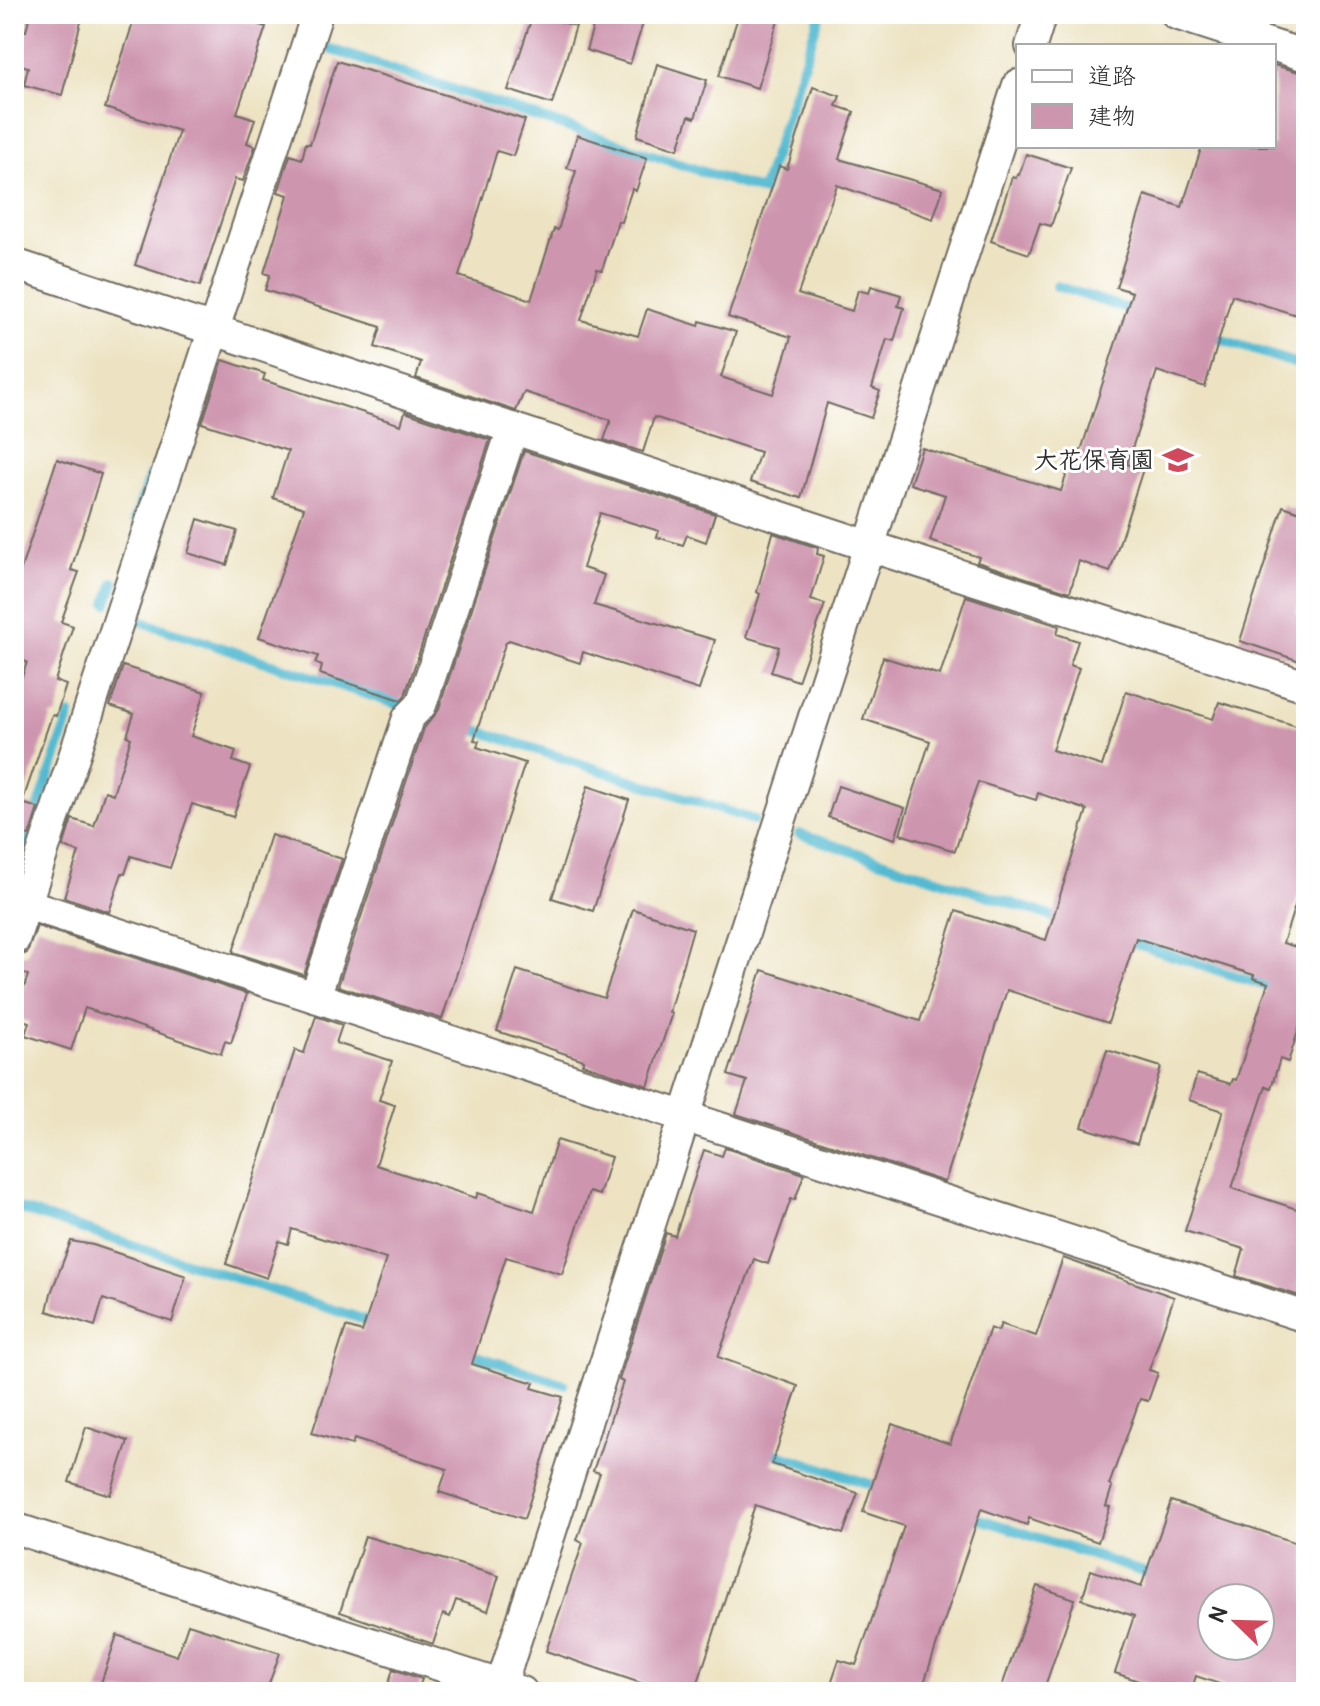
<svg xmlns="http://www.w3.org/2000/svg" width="1320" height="1706" font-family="Pangolin,'Klee One',sans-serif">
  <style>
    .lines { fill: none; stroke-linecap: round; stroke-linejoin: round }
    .stream { stroke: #53bad1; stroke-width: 10 }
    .building { fill: #ce95af; fill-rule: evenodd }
    .street-casing { stroke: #6f6b60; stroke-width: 34 }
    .street { stroke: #fff; stroke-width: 30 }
    .labels { text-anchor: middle; stroke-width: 6; stroke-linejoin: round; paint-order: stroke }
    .poi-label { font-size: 24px; font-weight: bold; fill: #2b2b2b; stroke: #fff; text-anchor: end }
  </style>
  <rect width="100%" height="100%" fill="#fff"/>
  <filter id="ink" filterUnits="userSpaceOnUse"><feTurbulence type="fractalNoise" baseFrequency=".0125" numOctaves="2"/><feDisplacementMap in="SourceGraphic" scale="16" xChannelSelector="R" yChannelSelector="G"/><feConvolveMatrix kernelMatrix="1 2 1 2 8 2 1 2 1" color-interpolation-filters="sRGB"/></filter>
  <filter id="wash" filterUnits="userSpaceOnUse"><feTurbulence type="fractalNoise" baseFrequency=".006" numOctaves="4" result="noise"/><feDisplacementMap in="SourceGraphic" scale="32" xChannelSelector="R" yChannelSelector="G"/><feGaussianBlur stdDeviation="1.8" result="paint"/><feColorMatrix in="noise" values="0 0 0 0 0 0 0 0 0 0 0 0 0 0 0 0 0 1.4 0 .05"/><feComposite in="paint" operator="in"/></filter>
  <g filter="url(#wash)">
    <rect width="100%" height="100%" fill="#ede3c3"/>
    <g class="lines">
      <!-- stream -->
      <g class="stream">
        <polyline points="318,45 762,191 820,14"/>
        <polyline points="1057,286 1139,313"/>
        <polyline points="1208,335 1306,367"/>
        <polyline points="135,519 150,475"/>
        <polyline points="107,603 114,582"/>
        <polyline points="133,619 409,708"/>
        <polyline points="467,727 754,820"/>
        <polyline points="799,834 1063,920"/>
        <polyline points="17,871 70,715"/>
        <polyline points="1124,940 1306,999"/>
        <polyline points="14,1207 378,1324"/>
        <polyline points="465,1352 564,1384"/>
        <polyline points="763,1449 885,1489"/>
        <polyline points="965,1514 1159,1577"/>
        <polyline points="536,1684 561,1692"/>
      </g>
    </g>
    <g id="blocks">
      <!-- building -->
      <g class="building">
        <polygon points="30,14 83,14 62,95 24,85 28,67 14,63 14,28 26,31"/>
        <polygon points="136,14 223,14 266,27 237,113 255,119 247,143 255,146 243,181 235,179 200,286 135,265 179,131 105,108"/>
        <polygon points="533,14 576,26 552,104 508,90"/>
        <polygon points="597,14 646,14 630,64 586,50"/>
        <polygon points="739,14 780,14 757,88 719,76"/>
        <polygon points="337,61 525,120 513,156 497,151 459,276 531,300 554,229 558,230 576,171 567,168 577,135 647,158 636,191 632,189 621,222 618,221 602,270 597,269 581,320 638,336 647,309 699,326 700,321 736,332 721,377 773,394 791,337 728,317 779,166 787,169 813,87 840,96 836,106 854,112 839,159 943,189 933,219 837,185 798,294 852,311 858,290 869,293 871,286 901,295 898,306 904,308 894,341 887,339 872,388 880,391 871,418 827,403 801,498 750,482 760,452 654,417 643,452 604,440 611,420 524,392 516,411 416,378 421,362 375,347 381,327 265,290 270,275 264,273 288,195 278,192 290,155 302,159 306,143 310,144"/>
        <polygon points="657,64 707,80 695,118 689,116 678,149 637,136"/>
        <polygon points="1274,65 1306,74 1306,318 1232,295 1205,387 1157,371 1127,464 1143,469 1110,572 1079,561 1070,592 977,562 979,557 930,541 945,495 910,484 922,448 1061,491 1071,461 1077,463 1132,292 1116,287 1145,195 1182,207 1202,146 1274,146"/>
        <polygon points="1026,154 1071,168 1051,226 1040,223 1029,254 991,241 1012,177 1016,178 1017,174 1019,175"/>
        <polygon points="223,360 265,374 263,380 401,425 405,412 490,440 405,695 401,700 320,674 322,666 315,663 318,656 259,637 304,508 273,498 288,451 202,423"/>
        <polygon points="524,451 715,514 706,542 687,535 683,545 657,537 659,531 600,513 583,568 604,575 594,605 715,640 699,690 583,652 580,663 509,640 505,644 474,740 479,741 477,747 525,763 442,1019 338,986 424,728 438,711"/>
        <polygon points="57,459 101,474 71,570 79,572 61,622 73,626 55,681 66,685 56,716 52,715 22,803 38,808 29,836 14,831 14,701 27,662 14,658 14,590"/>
        <polygon points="1283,506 1306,514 1306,582 1296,614 1306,617 1306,663 1240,641"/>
        <polygon points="198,519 237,531 227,565 188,553"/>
        <polygon points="773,533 818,548 817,554 824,556 811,600 825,604 798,681 771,672 779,647 746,637 760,594 757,592"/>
        <polygon points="966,596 1059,626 1057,634 1078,641 1070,665 1079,668 1052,750 1102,766 1126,691 1213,719 1219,702 1306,729 1306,871 1283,943 1306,950 1306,1007 1288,1062 1280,1059 1271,1088 1266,1086 1232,1188 1306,1212 1306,1298 1236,1276 1244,1249 1185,1231 1223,1111 1189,1100 1197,1074 1231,1084 1233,1079 1236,1080 1268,983 1253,978 1254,975 1136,938 1108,1023 1007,990 945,1182 736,1114 747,1081 728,1075 762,970 920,1021 956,911 1046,940 1087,810 1038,793 1036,800 978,782 955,851 900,834 930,741 863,719 883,657 940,675"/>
        <polygon points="123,666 205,692 191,736 236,751 233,761 250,767 233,817 192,804 170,868 131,856 125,874 122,873 109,912 64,897 79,852 63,847 72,819 94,826 105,791 113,794 131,738 127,736 134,714 110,706"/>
        <polygon points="588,786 629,800 593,911 552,898"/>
        <polygon points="838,786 905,808 895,839 828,817"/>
        <polygon points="271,835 342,859 304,975 233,952"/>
        <polygon points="633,909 693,929 669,1012 672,1013 648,1086 582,1064 584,1060 497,1031 517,970 604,998"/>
        <polygon points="37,926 247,994 231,1043 225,1041 221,1054 85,1008 71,1050 25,1035 29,1022 15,1018 28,975 14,972 14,958 27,953"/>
        <polygon points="316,1016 342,1025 336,1043 392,1061 379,1100 395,1105 376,1165 476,1198 478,1193 534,1211 557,1140 611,1157 599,1195 589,1192 562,1274 506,1257 472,1364 534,1383 532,1388 563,1397 524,1519 439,1492 447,1469 354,1439 352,1445 312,1433 346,1327 362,1332 386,1259 292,1229 288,1244 279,1241 267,1278 226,1264 295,1050 304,1053"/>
        <polygon points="1107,1050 1161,1067 1137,1144 1082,1127"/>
        <polygon points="725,1148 804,1174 795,1200 791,1199 768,1264 754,1259 718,1357 798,1386 772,1464 858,1493 843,1534 755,1505 695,1692 667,1692 546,1651 583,1543 577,1540 600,1473 593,1471 623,1382 619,1380 666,1233 675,1236 704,1150 722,1156"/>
        <polygon points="71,1241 93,1245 186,1276 172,1322 103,1299 95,1326 47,1311 51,1293"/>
        <polygon points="1063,1258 1174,1297 1149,1370 1158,1373 1148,1401 1140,1399 1109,1485 1112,1487 1106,1506 1110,1507 1098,1542 1029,1518 1027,1525 981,1509 921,1692 828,1692 839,1660 856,1665 904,1526 863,1512 892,1424 950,1444 990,1328 998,1331 1001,1324 1036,1336"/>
        <polygon points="86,1427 128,1441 110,1495 69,1482"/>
        <path d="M1171 1501 1306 1546V1692H1243L1196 1676 1191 1692H1172L1115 1673 1134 1616 1082 1599 1091 1570 1141 1587ZM1212 1598H1260V1646H1212Z"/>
        <polygon points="365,1536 499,1576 488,1611 456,1600 450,1617 443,1614 433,1644 340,1612"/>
        <polygon points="1037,1586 1075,1599 1043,1692 1000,1692"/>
        <polygon points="188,1624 280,1653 266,1692 98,1692 117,1635 177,1656"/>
        <polygon points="393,1669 422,1679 417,1692 386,1692"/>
      </g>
    </g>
  </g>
  <g filter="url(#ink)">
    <use href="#blocks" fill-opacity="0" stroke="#6f6b60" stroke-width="2"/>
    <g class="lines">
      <!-- street casing -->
      <g class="street-casing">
        <g id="street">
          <polyline points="1176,14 1306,56"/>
          <polyline points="1031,46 1041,14"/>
          <polyline points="14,264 869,546 1306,686"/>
          <polyline points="14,900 1306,1317"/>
          <polyline points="14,940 317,14"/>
          <polyline points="315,997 408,718 421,705 513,428"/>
          <polyline points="14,1528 522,1692"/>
          <polyline points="499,1692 1018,85"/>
        </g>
      </g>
      <!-- street -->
      <use href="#street" class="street"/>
    </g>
  </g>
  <!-- icons -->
  <defs>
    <g id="school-bare" transform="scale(2.4)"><path d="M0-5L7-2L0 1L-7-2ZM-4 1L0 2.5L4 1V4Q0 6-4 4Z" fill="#d1495b" stroke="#fff" stroke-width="2.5" paint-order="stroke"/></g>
  </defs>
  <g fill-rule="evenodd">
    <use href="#school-bare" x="1178" y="460"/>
  </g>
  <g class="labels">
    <!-- poi labels -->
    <g class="poi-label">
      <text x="1154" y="468">大花保育園</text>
    </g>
  </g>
  <!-- margin -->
  <rect width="1320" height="1706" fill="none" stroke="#fff" stroke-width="48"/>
  <!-- legend -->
  <rect x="1016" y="44" width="260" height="104" fill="#ffffff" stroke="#aaaaaa" stroke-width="2"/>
  <rect x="1032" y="70" width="40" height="12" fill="#ffffff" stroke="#aaaaaa" stroke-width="2"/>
  <text x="1088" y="84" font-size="24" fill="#2b2b2b">道路</text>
  <rect x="1032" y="104" width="40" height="24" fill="#ce95af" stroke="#aaaaaa" stroke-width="2"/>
  <text x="1088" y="124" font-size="24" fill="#2b2b2b">建物</text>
  <!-- north arrow -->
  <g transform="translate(1236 1622) rotate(293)"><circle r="38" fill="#ffffff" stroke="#aaaaaa" stroke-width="2"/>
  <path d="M0-6L14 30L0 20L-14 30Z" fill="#d1495b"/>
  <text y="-12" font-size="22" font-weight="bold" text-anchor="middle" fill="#2b2b2b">N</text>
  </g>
</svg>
